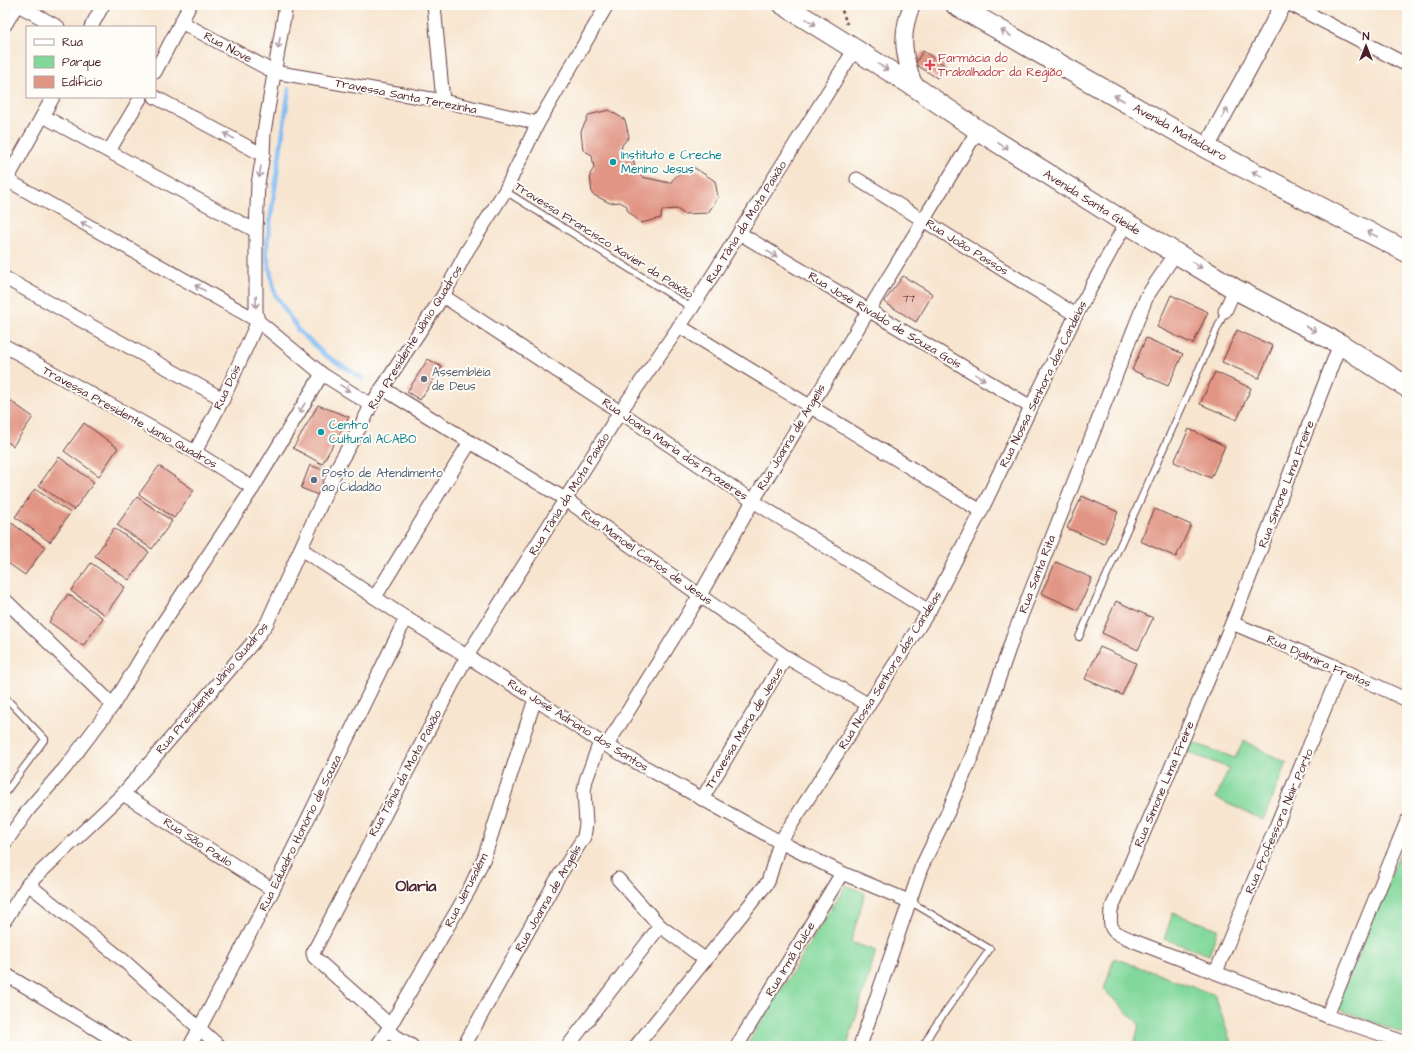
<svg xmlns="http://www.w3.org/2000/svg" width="1412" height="1051" font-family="'Architects Daughter',sans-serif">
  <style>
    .green { fill: #82d89b; stroke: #667c63 }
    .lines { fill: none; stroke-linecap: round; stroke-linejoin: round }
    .stream { stroke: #84bdf5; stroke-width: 4.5 }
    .building { fill: #e19584 }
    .service-casing { stroke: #643d44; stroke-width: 8 }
    .minor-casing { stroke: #643d44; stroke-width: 15 }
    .tertiary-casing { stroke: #643d44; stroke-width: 18 }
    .primary-casing { stroke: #643d44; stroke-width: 22 }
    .path { stroke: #643d44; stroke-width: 2.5; stroke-dasharray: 3 3; stroke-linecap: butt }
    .service { stroke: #fff; stroke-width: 6 }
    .minor { stroke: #fff; stroke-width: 13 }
    .tertiary { stroke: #fff; stroke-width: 16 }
    .primary { stroke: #fff; stroke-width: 20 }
    .oneway { stroke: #ae9aa0 }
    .health-dot { fill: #e0444e; stroke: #fdfcf7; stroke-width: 1.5 }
    .culture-dot { fill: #0f9aa8; stroke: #fdfcf7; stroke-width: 1.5 }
    .worship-dot { fill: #6b7280; stroke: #fdfcf7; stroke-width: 1.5 }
    .service-dot { fill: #5c6f8a; stroke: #fdfcf7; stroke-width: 1.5 }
    .labels { text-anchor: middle; stroke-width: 4; stroke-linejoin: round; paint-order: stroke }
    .number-label { font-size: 10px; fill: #703c41 }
    .street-label { font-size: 12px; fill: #4a1f2b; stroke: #fdfcf7 }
    .health-label { font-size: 12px; fill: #be3a42; stroke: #fdfcf7; text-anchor: start }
    .culture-label { font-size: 12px; fill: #0d838f; stroke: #fdfcf7; text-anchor: start }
    .worship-label { font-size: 12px; fill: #5b616d; stroke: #fdfcf7; text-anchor: start }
    .service-label { font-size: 12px; fill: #4e5e75; stroke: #fdfcf7; text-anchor: start }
    .district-label { font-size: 16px; font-weight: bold; fill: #4a1f2b; stroke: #fdfcf7 }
  </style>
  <rect width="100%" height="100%" fill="#fdfcf7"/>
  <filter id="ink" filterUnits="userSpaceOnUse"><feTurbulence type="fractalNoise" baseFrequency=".025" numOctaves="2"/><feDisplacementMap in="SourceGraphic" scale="8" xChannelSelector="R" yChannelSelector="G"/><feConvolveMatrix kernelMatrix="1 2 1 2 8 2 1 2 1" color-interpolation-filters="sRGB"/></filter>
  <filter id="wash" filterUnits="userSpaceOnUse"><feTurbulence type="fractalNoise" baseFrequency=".012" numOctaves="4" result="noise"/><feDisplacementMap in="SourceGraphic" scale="16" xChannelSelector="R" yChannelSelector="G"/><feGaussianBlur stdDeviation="0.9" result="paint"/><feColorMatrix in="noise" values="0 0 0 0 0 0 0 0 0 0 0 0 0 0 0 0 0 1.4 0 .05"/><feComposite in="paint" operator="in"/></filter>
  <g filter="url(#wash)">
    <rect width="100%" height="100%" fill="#f7e5cf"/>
    <!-- green -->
    <g class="green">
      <polygon points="1244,741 1287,763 1263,820 1216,798 1229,768 1187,752 1191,742 1235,758"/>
      <polygon points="1407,836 1407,1035 1336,1008"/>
      <polygon points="846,885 865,893 851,942 876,951 847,1046 746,1046"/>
      <polygon points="1173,913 1218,929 1209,955 1164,939"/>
      <polygon points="1114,958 1215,995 1232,1046 1134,1046 1139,1024 1104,990"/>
    </g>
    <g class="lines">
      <!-- stream -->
      <polyline class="stream" points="289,89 266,251 275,294 298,330 325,355 362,378"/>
    </g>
    <g id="blocks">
      <!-- building -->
      <g class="building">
        <polygon points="923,51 946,66 937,78 915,64"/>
        <polygon points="609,110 625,120 629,137 622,145 621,153 633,158 635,168 642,177 670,183 680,172 693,167 715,181 718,197 708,213 684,214 677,209 662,210 661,218 641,223 627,210 627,206 620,202 610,203 592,194 590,174 594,168 592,155 583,150 581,131 589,115"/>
        <polygon points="903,276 933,294 916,322 884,302"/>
        <polygon points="1171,295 1208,312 1193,344 1157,327"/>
        <polygon points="1237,330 1273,346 1259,378 1222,362"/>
        <polygon points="1146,338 1183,354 1168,386 1132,370"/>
        <polygon points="428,359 442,367 420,400 407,392"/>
        <polygon points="1215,372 1251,388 1237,420 1200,404"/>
        <polygon points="5,397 33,417 13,446 5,440"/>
        <polygon points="318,405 349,417 322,464 293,448"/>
        <polygon points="84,423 118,448 99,476 64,451"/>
        <polygon points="1189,429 1225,446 1211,478 1174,462"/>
        <polygon points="59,457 94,482 74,510 39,485"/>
        <polygon points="310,465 328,472 318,495 301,488"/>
        <polygon points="159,466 194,490 174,518 139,494"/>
        <polygon points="35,489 70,513 50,542 15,517"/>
        <polygon points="1082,496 1118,512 1104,544 1067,528"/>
        <polygon points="137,497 172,521 152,549 117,525"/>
        <polygon points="1155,509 1191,525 1176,557 1140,541"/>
        <polygon points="10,522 45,547 25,575 5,561 5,530"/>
        <polygon points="114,528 149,552 129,580 95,556"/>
        <polygon points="1056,562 1092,578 1078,610 1041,593"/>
        <polygon points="91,563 125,587 105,615 71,591"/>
        <polygon points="68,594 103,618 83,646 49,622"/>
        <polygon points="1116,601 1153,618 1138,650 1102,633"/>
        <polygon points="1100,647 1136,663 1122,695 1085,679"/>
      </g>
    </g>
  </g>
  <g filter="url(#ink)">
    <use href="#blocks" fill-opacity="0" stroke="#643d44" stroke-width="1"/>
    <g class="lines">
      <!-- service casing -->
      <g class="service-casing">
        <g id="service">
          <polyline points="505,191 692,308"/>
          <polyline points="1079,637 1225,311"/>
          <polyline points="5,697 45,739 5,793"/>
          <polyline points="911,902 990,949 933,1029 923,1046"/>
        </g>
      </g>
      <!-- minor casing -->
      <g class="minor-casing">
        <g id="minor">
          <polyline points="18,5 58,27"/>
          <polyline points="286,5 264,132 263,155 258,184 256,231 256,312 258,321 322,374 371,405"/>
          <polyline points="434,5 443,101"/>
          <polyline points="1292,5 1407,65"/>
          <polyline points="181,22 274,72 443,101 538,123"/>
          <polyline points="5,25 17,5"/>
          <polyline points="91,27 103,5"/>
          <polyline points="155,72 190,5"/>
          <polyline points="155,97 263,155"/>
          <polyline points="43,116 256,231"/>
          <polyline points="109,151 141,97"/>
          <polyline points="857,179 1076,315"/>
          <polyline points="7,180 258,321 223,399 195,452"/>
          <polyline points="5,183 53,97"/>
          <polyline points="739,233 1031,407"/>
          <polyline points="5,278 223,399"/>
          <polyline points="443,296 620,412 753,501 929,611"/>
          <polyline points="1225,311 1235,289"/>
          <polyline points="679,326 981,511"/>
          <path d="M1340 344 1232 623 1111 910C1108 934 1115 932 1134 941L1327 1016 1407 1043"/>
          <polyline points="5,346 195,452 253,488"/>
          <polyline points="382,388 470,442 565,499 786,657 869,705"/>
          <polyline points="301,549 406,618 535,699 600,742 780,842 842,873 911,902"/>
          <polyline points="375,597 470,442"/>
          <polyline points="5,600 113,705"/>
          <polyline points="1232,623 1341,669 1407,700"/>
          <polyline points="607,745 700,595 753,501 978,130"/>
          <polyline points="123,794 273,890"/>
          <polyline points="702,799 786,657"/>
          <polyline points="5,843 29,809 65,768 113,705 155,635 253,488 322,374"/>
          <polyline points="618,879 660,926 706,960"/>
          <polyline points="28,884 123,960 219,1046"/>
          <polyline points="5,920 28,884 123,794 255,640 267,623 339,464 366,416 371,405 443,296 467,251 505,191 538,123 607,5"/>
          <polyline points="1216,972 1341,669"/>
          <polyline points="5,974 124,1046"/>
          <polyline points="1327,1016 1407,821"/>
          <polyline points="390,1025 314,957 313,953 467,656 620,412 692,308 855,49"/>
          <polyline points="387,1031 412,1046"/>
          <polyline points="190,1046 273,890 406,618"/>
          <polyline points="377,1046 387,1031 469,890 484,858 535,699"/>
          <polyline points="464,1046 557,879 584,837 586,824 584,791 586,780 600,742"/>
          <polyline points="568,1046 660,926"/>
          <polyline points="636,1046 768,882 780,842 929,611 981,511 1031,407 1076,315 1126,223"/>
          <polyline points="737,1046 842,873"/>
          <polyline points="860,1046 921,868 948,812 972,756 1014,634 1147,296 1176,253"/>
        </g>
      </g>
      <!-- tertiary casing -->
      <g class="tertiary-casing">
        <g id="tertiary">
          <path d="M912 5C899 36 904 58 915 87"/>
          <polyline points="1206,148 1283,5"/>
        </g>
      </g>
      <!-- primary casing -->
      <g class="primary-casing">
        <g id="primary">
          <polyline points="784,5 915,87 978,130 1126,223 1235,289 1340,344 1407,387"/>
          <polyline points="956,5 1206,148 1407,252"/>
        </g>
      </g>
      <!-- path -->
      <polyline class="path" points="840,5 847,24"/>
      <!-- service -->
      <use href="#service" class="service"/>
      <!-- minor -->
      <use href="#minor" class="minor"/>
      <!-- tertiary -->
      <use href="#tertiary" class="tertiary"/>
      <!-- primary -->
      <use href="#primary" class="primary"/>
    </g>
    <!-- one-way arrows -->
    <defs><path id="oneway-shaft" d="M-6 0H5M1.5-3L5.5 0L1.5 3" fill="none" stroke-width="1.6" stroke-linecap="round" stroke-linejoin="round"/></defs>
    <g class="oneway">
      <use href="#oneway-shaft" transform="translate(811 22) rotate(32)"/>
      <use href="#oneway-shaft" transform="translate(1006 33) rotate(-150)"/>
      <use href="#oneway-shaft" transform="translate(279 43) rotate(100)"/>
      <use href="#oneway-shaft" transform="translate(883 67) rotate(32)"/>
      <use href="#oneway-shaft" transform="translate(1119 98) rotate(-150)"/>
      <use href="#oneway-shaft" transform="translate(1225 113) rotate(-62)"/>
      <use href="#oneway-shaft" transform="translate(229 136) rotate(-152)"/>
      <use href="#oneway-shaft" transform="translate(1003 146) rotate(32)"/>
      <use href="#oneway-shaft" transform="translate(260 172) rotate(99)"/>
      <use href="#oneway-shaft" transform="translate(1257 174) rotate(-152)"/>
      <use href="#oneway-shaft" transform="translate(86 225) rotate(-151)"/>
      <use href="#oneway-shaft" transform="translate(1372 234) rotate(-152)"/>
      <use href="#oneway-shaft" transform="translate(772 254) rotate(31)"/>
      <use href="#oneway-shaft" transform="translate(1197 265) rotate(31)"/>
      <use href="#oneway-shaft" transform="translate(200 288) rotate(-151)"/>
      <use href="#oneway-shaft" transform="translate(256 302) rotate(92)"/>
      <use href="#oneway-shaft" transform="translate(1311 329) rotate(28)"/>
      <use href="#oneway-shaft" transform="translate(980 377) rotate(30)"/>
      <use href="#oneway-shaft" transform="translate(345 388) rotate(31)"/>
      <use href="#oneway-shaft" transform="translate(302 408) rotate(121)"/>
    </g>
  </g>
  <!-- markers -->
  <path class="health-dot" d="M928 59h4v4h4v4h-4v4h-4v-4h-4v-4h4z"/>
  <g class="culture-dot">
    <circle cx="613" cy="162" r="4"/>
    <circle cx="321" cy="432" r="4"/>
  </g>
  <circle class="worship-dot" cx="424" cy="379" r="4"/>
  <circle class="service-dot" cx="314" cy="480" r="4"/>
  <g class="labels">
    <!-- number labels -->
    <g class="number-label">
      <text x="909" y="302">77</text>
    </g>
    <!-- street labels -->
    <g class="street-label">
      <text transform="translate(228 47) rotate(28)" y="4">Rua Nove</text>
      <text transform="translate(406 96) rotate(11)" y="4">Travessa Santa Terezinha</text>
      <text transform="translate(1180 132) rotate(29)" y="4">Avenida Matadouro</text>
      <text transform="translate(1092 202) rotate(32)" y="4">Avenida Santa Gleide</text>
      <text transform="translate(746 222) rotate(-58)" y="4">Rua Tânia da Mota Paixão</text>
      <text transform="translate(604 240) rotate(32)" y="4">Travessa Francisco Xavier da Paixão</text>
      <text transform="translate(967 247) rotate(32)" y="4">Rua João Passos</text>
      <text transform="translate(885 320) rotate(31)" y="4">Rua José Rivaldo de Souza Goís</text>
      <text transform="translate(415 337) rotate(-58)" y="4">Rua Presidente Jânio Quadros</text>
      <text transform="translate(1043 384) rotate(-64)" y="4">Rua Nossa Senhora das Candeias</text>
      <text transform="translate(227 387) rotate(-65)" y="4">Rua Dois</text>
      <text transform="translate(130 417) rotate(29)" y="4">Travessa Presidente Janio Quadros</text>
      <text transform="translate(791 437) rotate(-59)" y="4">Rua Joanna de Angelis</text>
      <text transform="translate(675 449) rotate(34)" y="4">Rua Joana Maria dos Prazeres</text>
      <text transform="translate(1286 484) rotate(-69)" y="4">Rua Simone Lima Freire</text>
      <text transform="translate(569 494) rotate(-58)" y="4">Rua Tânia da Mota Paixão</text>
      <text transform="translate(647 557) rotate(35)" y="4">Rua Manoel Carlos de Jesus</text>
      <text transform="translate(1037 574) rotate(-69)" y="4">Rua Santa Rita</text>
      <text transform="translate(1319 661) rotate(24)" y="4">Rua Djalmira Freitas</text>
      <text transform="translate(890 670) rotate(-58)" y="4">Rua Nossa Senhora das Candeias</text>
      <text transform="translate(212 688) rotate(-50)" y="4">Rua Presidente Jânio Quadros</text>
      <text transform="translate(578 725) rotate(32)" y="4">Rua José Adriano dos Santos</text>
      <text transform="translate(744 728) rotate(-59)" y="4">Travessa Maria de Jesus</text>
      <text transform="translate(405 773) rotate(-62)" y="4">Rua Tânia da Mota Paixão</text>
      <text transform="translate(1164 784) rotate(-67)" y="4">Rua Simone Lima Freire</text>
      <text transform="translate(1279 821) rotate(-67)" y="4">Rua Professora Nair Porto</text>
      <text transform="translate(300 833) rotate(-64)" y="4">Rua Eduadro Honório de Souza</text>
      <text transform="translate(198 842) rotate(33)" y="4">Rua São Paulo</text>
      <text transform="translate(466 890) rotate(-63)" y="4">Rua Jerusalém</text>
      <text transform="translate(548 898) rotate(-60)" y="4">Rua Joanna de Angelis</text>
      <text transform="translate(790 959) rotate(-59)" y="4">Rua Irmã Dulce</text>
    </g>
    <!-- health labels -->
    <g class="health-label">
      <text x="938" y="62">Farmácia do<tspan x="938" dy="14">Trabalhador da Região</tspan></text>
    </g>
    <!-- culture labels -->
    <g class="culture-label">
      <text x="621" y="159">Instituto e Creche<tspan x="621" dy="14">Menino Jesus</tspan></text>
      <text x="329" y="429">Centro<tspan x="329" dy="14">Cultural ACABO</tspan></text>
    </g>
    <!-- worship labels -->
    <g class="worship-label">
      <text x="432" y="376">Assembléia<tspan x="432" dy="14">de Deus</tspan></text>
    </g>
    <!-- service labels -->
    <g class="service-label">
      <text x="322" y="477">Posto de Atendimento<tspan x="322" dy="14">ao Cidadão</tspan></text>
    </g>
    <!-- district labels -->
    <g class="district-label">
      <text x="416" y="891">Olaria</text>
    </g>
  </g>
  <!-- margin -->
  <rect width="1412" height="1051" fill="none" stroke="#fdfcf7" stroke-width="20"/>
  <!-- legend -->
  <rect x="26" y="26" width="130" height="72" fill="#fdfcf7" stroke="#b5a4a5"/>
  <rect x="34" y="39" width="20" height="6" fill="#ffffff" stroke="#b5a4a5"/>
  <text x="62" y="46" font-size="12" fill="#4a1f2b">Rua</text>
  <rect x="34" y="56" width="20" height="12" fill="#82d89b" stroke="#b5a4a5"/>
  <text x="62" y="66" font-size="12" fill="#4a1f2b">Parque</text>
  <rect x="34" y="76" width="20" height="12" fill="#e19584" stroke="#b5a4a5"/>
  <text x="62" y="86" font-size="12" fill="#4a1f2b">Edifício</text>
  <!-- north arrow -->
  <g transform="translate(1366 46)" stroke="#fdfcf7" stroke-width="3" paint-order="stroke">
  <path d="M0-3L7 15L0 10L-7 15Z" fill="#4a1f2b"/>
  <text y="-6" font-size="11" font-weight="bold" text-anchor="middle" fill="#4a1f2b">N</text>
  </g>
</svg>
